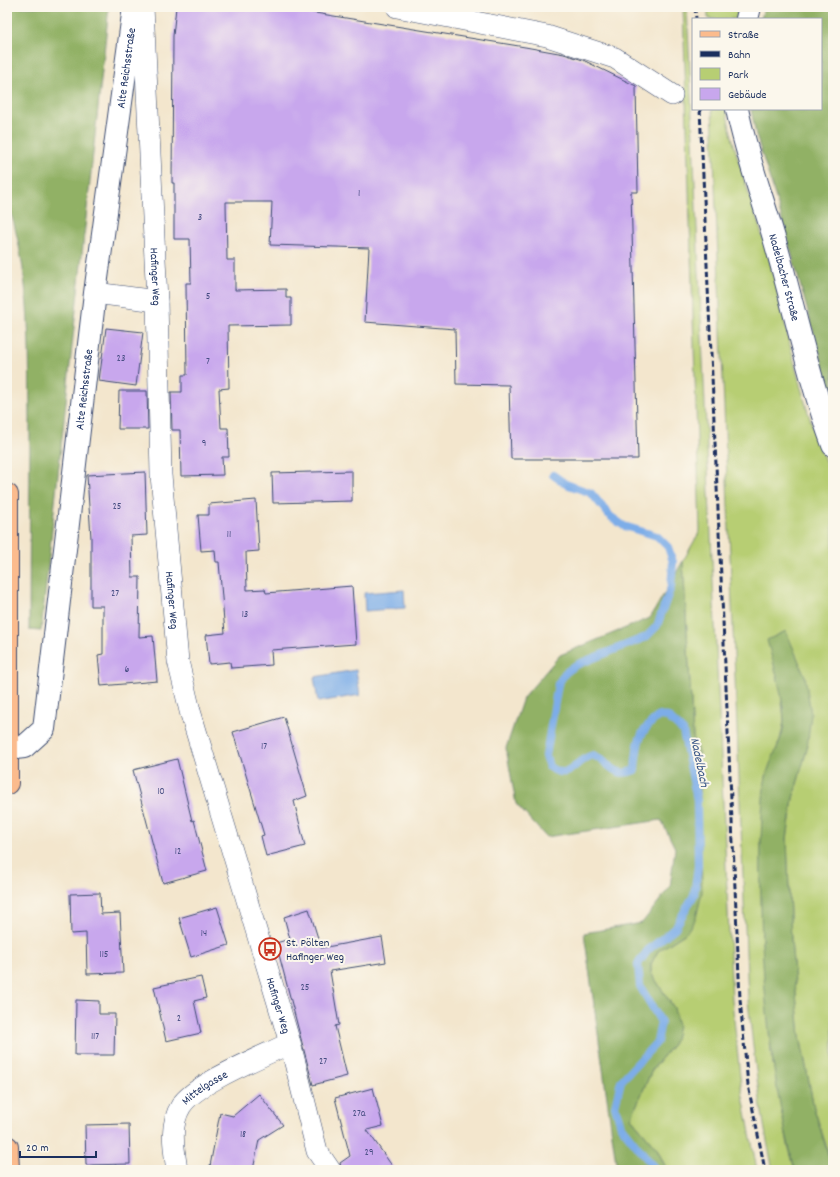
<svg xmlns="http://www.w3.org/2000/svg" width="840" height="1177" font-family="Dekko,sans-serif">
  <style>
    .green { fill: #b7ce73; stroke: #697e68 }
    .forest { fill: #91b165; stroke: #567062 }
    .water { fill: #7dade8; stroke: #4c6ea3 }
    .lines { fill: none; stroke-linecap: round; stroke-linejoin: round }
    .stream { stroke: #7dade8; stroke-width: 8 }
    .building { fill: #c8a7ed }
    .minor-casing { stroke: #3b4a6f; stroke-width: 22 }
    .tertiary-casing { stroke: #3b4a6f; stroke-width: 24 }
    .primary-casing { stroke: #3b4a6f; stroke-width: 24 }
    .minor { stroke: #fff; stroke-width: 21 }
    .tertiary { stroke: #fff; stroke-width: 22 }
    .primary { stroke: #fbbb8d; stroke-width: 22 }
    .rail { stroke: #1b2f5e; stroke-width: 3; stroke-dasharray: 6 3; stroke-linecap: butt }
    .labels { text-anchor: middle; stroke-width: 4; stroke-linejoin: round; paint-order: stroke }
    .number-label { font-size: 10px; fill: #464d82 }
    .street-label { font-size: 12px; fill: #1b2f5e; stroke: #fbf7ec }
    .poi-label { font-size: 12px; fill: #1b2f5e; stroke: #fbf7ec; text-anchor: start }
    .water-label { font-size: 13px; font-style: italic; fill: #385587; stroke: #fbf7ec }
  </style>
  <rect width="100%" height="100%" fill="#fbf7ec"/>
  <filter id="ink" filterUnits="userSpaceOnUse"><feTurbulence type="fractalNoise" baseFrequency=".025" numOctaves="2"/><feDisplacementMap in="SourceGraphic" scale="8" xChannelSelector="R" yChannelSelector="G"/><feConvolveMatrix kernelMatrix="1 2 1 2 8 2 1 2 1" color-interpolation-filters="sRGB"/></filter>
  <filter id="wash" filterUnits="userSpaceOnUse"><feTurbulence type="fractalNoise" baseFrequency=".012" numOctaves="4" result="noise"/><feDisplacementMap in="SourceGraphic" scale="16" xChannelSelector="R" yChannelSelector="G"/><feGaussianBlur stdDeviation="0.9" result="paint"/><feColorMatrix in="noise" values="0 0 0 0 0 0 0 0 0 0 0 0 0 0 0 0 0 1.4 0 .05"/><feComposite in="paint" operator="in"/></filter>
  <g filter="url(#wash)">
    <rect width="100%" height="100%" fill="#f3e6cd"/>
    <!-- green -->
    <g class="green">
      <polygon points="683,7 687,7 732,1000 741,1086 757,1170 667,1170 657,1149 631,1118 652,1070 674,1043 674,1008 651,973 651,964 658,951 686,933 699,754 693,737 683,561 700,531"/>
      <polygon points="708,7 739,7 736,19 708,19"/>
      <path d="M712 109H726C735 159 754 206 768 255 788 330 801 409 833 480V1167L814 1108 800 1036 791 941 787 839 793 798 807 749 781 692 784 721 780 740 766 777 761 840 762 942 771 1052 788 1145 795 1170H773C760 1113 754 1057 748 1000Z"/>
    </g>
    <!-- forest -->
    <g class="forest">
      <path d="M7 7H109L41 631 29 630C29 560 30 489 30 419 29 345 31 271 7 201Z"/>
      <polygon points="764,7 833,7 833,401 777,202 756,135 751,109 821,109 821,19 761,19"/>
      <polygon points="683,561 693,737 699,754 702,892 696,918 686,933 658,951 651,964 651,973 674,1008 678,1026 674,1043 652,1070 631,1118 657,1149 667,1170 617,1170 584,933 642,923 670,887 675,848 661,820 546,837 516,804 506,748 523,698 560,655 650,618"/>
      <path d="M786 631 805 676 811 714 807 749 793 798 787 839 791 941 800 1036 814 1108 833 1170H795C766 1063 759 951 761 840 762 824 762 792 766 777 770 758 784 740 784 720 783 693 774 666 767 640Z"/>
    </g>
    <!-- water -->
    <g class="water">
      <polygon points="404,590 405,608 365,611 364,593"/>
      <polygon points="356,670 360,695 318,702 314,677"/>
    </g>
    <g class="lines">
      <!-- stream -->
      <path class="stream" d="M553 475 566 484 591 493 610 516 624 526 657 536 668 547 673 562 671 587 657 626 646 637 576 665 565 673 558 684 546 756 549 767C573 782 571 761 593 755 611 763 614 779 635 770 637 745 637 732 659 716L668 717 683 731 697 800 698 866 694 895 675 928 648 950 638 964 640 986 661 1022 657 1042 621 1081 615 1106 621 1126 656 1170"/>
    </g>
    <g id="blocks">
      <!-- building -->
      <g class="building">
        <polygon points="176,7 278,7 525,47 564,54 583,60 636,86 638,192 631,192 638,459 511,459 509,385 456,384 455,329 365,322 369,248 270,245 272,202 226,202 227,260 235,260 235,290 286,289 286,298 291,298 291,325 228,326 229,388 219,389 221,428 228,428 229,457 222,457 223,475 181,476 180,430 172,430 171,392 182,392 182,375 187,375 186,283 191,283 190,239 174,239 174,183 172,183 173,36"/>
        <polygon points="106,328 143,332 136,386 99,381"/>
        <polygon points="119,391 147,391 148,429 118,429"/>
        <polygon points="352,471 352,501 273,503 272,473"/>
        <polygon points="145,472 147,535 131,536 132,577 140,577 139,637 153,636 157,681 101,686 98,655 103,654 103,606 91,606 91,538 87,475"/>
        <polygon points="256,500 259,551 246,552 247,590 265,589 266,593 352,586 356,644 271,650 272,665 231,668 230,662 209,664 206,635 225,633 219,562 216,562 215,550 201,551 198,515 209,515 209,504"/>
        <polygon points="284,717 307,796 294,801 305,846 266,856 261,836 264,835 233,732"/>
        <polygon points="177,759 192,821 194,820 207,871 163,883 133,770"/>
        <polygon points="100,893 101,914 120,913 123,973 87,974 86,933 71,934 70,894"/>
        <polygon points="217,907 229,945 191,957 179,918"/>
        <polygon points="309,909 321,948 382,937 386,962 330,971 339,1025 335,1026 347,1076 313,1085 276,943 290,939 284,917"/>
        <polygon points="201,977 206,998 194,1001 201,1033 166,1041 154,987"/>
        <polygon points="76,1000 99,1001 99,1014 115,1014 114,1055 75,1055"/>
        <polygon points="373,1088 383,1126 367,1130 395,1170 342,1170 340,1163 350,1156 335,1098"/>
        <polygon points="259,1094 283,1125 259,1140 253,1170 234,1170 210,1166 220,1113 233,1116"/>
        <polygon points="129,1124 130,1164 86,1165 85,1125"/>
      </g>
    </g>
  </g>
  <g filter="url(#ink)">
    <use href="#blocks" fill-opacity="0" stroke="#3b4a6f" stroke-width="1"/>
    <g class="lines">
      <!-- minor casing -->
      <g class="minor-casing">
        <g id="minor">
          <path id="s1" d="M143 7 157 301 161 475 178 661 190 711 290 1043 317 1151 330 1170"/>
          <polyline points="397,7 547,36 615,58 672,95"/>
          <polyline points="95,293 157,301"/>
          <path id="s2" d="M177 1170C174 1150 169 1125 181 1106 195 1083 264 1056 290 1043"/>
        </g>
      </g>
      <!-- tertiary casing -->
      <g class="tertiary-casing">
        <g id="tertiary">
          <polyline points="747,19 750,7"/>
          <path id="s3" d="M737 109C747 158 765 204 778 252 796 316 810 382 833 445"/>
          <path id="s4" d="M7 749 24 747 44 729 95 293 134 7"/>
        </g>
      </g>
      <!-- primary casing -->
      <g class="primary-casing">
        <g id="primary">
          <polyline points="7,495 7,783"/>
          <polyline points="7,1147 8,1170"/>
        </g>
      </g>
      <!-- minor -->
      <use href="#minor" class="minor"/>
      <!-- tertiary -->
      <use href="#tertiary" class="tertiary"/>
      <!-- primary -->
      <use href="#primary" class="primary"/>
      <!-- rail -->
      <g class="rail">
        <polyline points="695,7 696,19"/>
        <polyline points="700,109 740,999 748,1085 765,1170"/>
      </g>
    </g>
  </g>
  <!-- icons -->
  <defs>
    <g id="bus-ring" transform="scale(1.15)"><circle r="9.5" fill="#fbf7ec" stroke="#c8321e" stroke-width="1.5"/><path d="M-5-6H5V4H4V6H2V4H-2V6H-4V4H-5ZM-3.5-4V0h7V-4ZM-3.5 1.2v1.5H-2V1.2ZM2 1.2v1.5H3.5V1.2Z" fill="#c8321e"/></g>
  </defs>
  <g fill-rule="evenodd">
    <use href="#bus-ring" x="270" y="949"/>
  </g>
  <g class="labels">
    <!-- number labels -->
    <g class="number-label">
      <text x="359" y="196">1</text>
      <text x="200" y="220">3</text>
      <text x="208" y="299">5</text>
      <text x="121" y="361">23</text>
      <text x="208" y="364">7</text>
      <text x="204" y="446">9</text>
      <text x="117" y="509">25</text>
      <text x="229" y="537">11</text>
      <text x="115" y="596">27</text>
      <text x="245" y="617">13</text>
      <text x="127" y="672">6</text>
      <text x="264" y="749">17</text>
      <text x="161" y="794">10</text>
      <text x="178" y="854">12</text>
      <text x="204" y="936">14</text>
      <text x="104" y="957">115</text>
      <text x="305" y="990">25</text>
      <text x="179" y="1021">2</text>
      <text x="95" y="1039">117</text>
      <text x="323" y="1064">27</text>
      <text x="359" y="1116">27a</text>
      <text x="243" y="1137">18</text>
      <text x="369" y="1155">29</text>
    </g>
    <!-- street labels -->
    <g class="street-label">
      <text dy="4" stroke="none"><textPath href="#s4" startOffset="710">Alte Reichsstraße</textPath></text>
      <text dy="4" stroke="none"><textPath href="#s1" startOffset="270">Hafinger Weg</textPath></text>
      <text dy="4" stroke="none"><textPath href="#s3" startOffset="175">Nadelbacher Straße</textPath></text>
      <text dy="4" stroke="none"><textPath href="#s4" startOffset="386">Alte Reichsstraße</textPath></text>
      <text dy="4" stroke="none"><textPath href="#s1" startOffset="594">Hafinger Weg</textPath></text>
      <text dy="4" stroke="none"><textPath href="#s1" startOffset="1014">Hafinger Weg</textPath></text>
      <text dy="4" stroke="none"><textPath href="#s2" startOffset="96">Mittelgasse</textPath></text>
    </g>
    <!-- poi labels -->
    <g class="poi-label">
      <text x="286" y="946">St. Pölten<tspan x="286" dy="14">Hafinger Weg</tspan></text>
    </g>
    <!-- water labels -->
    <g class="water-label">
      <text transform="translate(701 762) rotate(78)" y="5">Nadelbach</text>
    </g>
  </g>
  <!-- margin -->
  <rect width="840" height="1177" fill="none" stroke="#fbf7ec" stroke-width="24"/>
  <!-- legend -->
  <rect x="692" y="18" width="130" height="92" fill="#fbf7ec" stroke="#a1a7b3"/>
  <rect x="700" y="31" width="20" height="6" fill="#fbbb8d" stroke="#a1a7b3"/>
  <text x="728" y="38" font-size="12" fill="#1b2f5e">Straße</text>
  <rect x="700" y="51" width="20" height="6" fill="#1b2f5e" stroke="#a1a7b3"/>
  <text x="728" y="58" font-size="12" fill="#1b2f5e">Bahn</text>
  <rect x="700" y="68" width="20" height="12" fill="#b7ce73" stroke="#a1a7b3"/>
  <text x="728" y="78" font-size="12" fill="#1b2f5e">Park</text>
  <rect x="700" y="88" width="20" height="12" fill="#c8a7ed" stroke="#a1a7b3"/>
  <text x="728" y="98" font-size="12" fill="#1b2f5e">Gebäude</text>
  <!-- scale -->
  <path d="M20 1151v6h76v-6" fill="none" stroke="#1b2f5e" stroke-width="2"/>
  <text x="26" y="1151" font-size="12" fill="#1b2f5e" stroke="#fbf7ec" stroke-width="3" paint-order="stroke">20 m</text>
</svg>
